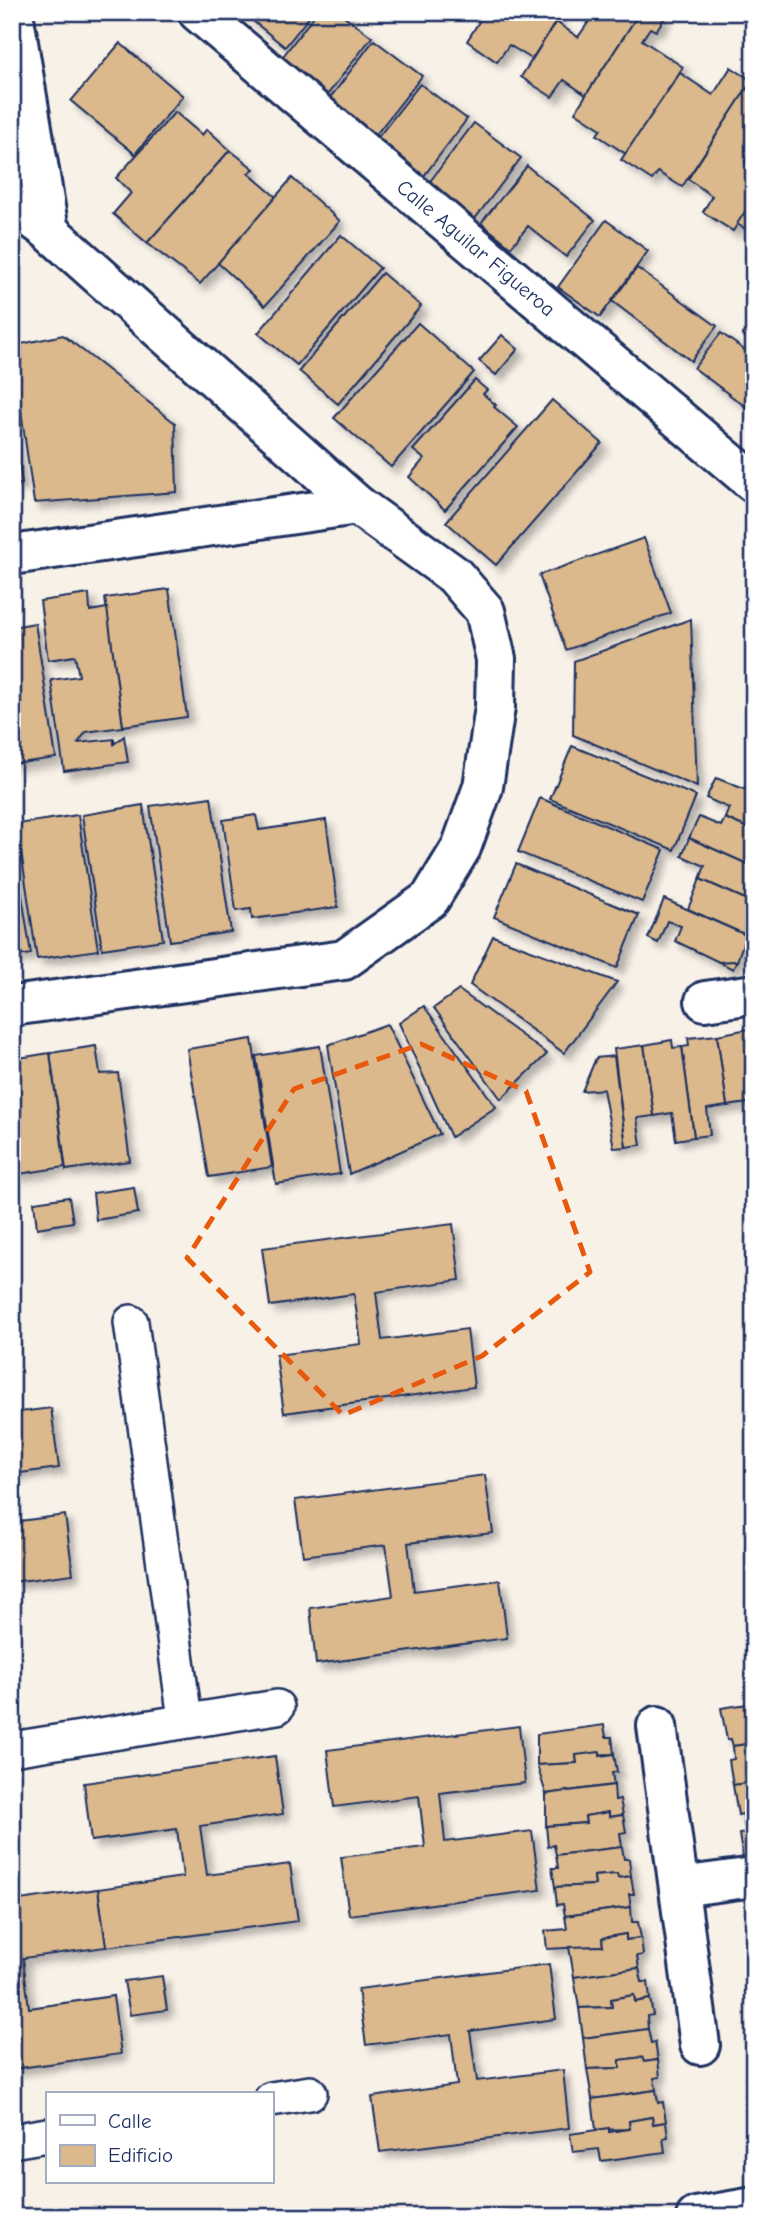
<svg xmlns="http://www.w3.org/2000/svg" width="766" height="2229" font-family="'Comic Neue',sans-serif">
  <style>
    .building { fill: #dbb98d; stroke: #1b2f5e; stroke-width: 2; filter: url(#shadow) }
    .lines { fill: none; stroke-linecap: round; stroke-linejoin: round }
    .service-casing { stroke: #1b2f5e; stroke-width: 38 }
    .minor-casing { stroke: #1b2f5e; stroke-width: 44 }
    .service { stroke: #fff; stroke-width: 33 }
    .minor { stroke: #fff; stroke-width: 38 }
    .marked { fill: none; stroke: #e8590c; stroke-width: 5; stroke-dasharray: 14 9; stroke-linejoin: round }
    .labels { text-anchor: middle; stroke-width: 6; stroke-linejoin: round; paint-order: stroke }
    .street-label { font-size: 21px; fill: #1b2f5e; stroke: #fff }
  </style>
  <defs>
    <filter id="shadow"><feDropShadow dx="6" dy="6" stdDeviation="3.5" flood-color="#0004"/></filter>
  </defs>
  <rect width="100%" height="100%" fill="#f8f1e8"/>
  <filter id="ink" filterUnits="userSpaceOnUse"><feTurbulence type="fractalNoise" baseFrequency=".0143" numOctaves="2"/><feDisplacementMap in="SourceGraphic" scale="14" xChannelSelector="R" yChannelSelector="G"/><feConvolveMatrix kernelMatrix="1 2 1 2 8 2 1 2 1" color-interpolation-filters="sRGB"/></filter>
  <g filter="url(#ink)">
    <!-- building -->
    <g class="building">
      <polygon points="242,12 313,12 285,47"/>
      <polygon points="317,12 339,12 372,37 324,99 277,64"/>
      <polygon points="485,12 555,12 560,15 532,59 509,45 497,62 467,41"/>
      <polygon points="578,12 640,12 586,95 564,80 552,97 521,77 556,22 578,37 590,20"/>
      <polygon points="640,12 657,12 665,17 656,31 650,28 642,40 683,67 626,154 597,135 601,129 575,112"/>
      <polygon points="374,40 422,76 374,137 327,102"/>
      <polygon points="120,43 183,96 135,154 71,101"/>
      <polygon points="731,67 752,81 682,187 658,172 652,180 621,160 680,73 713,95"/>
      <polygon points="420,84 467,119 420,181 372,145"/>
      <polygon points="747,88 754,93 754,149 745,162 754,168 754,198 733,231 703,212 712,196 688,179"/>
      <polygon points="175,112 202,135 207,129 230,150 147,243 113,214 131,193 116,178"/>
      <polygon points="474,123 521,158 474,220 428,184"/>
      <polygon points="230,150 254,169 248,173 276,197 200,284 147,243"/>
      <polygon points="527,166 595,220 566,257 528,226 511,247 481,223"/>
      <polygon points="292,178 340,221 265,306 218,263"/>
      <polygon points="754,198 754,234 737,224"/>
      <polygon points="606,220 648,251 600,317 558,287"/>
      <polygon points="341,235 380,268 297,365 258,333"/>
      <polygon points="637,268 717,326 691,361 612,301"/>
      <polygon points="382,273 421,306 338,404 299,371"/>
      <polygon points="754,316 754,344 742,335"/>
      <polygon points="418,323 474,372 391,467 334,418"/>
      <polygon points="721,333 754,357 754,413 694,368"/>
      <polygon points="63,335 175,423 177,492 34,503 12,346"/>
      <polygon points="502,335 518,349 496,375 479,361"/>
      <polygon points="475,380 487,390 483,394 496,405 494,407 518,427 445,510 409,477 424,459 413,450"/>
      <polygon points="552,400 602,443 496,565 446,522"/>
      <polygon points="12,411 22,484 12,485"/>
      <polygon points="644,538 671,613 566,650 539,575"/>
      <polygon points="169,589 187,717 123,726 105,598"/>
      <polygon points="89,594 90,611 107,608 123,727 86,732 78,743 114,739 114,744 124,736 128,762 64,771 51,680 79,676 75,656 48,660 40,601"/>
      <polygon points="691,619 697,787 573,735 574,661"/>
      <polygon points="35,623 56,758 12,764 12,627"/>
      <polygon points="572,746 696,796 674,850 550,799"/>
      <polygon points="716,778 754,793 754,831 725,818 729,808 706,798"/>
      <polygon points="211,797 231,932 170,941 150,806"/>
      <polygon points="540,798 664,850 642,902 518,852"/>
      <polygon points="143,805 163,940 102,949 82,815"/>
      <polygon points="78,815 98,950 37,959 17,824"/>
      <polygon points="256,815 259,830 326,820 338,907 252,919 251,909 236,911 223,820"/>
      <polygon points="699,817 721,826 725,818 754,831 754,867 689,838"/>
      <polygon points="12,831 31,954 12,957"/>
      <polygon points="689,838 754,867 754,903 700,879 705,866 682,856"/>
      <polygon points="516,864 639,915 617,968 494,917"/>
      <polygon points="700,879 754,903 754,923 746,935 688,909"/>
      <polygon points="664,899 746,935 737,961 719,962 675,941 681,926 667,921 658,943 648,938"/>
      <polygon points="493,936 617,982 564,1053 470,985"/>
      <polygon points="737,961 733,969 719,962"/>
      <polygon points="459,990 547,1054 501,1099 434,1008"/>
      <polygon points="424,1006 496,1107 451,1137 399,1023"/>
      <polygon points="387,1024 440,1134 349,1174 328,1045"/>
      <polygon points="748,1029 749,1038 754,1037 754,1129 751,1129 748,1103 727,1106 717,1035"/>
      <polygon points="717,1035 727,1106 707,1109 710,1135 694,1137 682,1047 689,1046 688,1038"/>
      <polygon points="252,1039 272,1167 209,1177 187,1049"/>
      <polygon points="672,1040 673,1048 682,1047 694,1137 676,1140 672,1113 654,1116 644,1045"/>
      <polygon points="644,1045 654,1116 637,1118 641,1145 626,1147 614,1049"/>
      <polygon points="96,1046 100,1074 118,1073 130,1161 66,1170 50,1053"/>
      <polygon points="320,1046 340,1174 276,1184 256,1056"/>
      <polygon points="50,1053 65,1167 12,1175 12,1059"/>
      <polygon points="614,1056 626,1147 614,1148 603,1089 582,1091 596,1058"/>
      <polygon points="134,1187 138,1213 96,1220 93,1193"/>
      <polygon points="69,1197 73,1222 37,1228 34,1202"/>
      <polygon points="453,1224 460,1280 376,1292 382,1340 467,1329 474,1387 284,1413 276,1355 361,1344 354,1294 270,1306 262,1248"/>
      <polygon points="51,1408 59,1468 12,1474 12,1413"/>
      <polygon points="485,1475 493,1533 408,1543 414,1591 500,1580 507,1638 316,1664 310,1608 393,1596 386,1545 303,1556 295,1500"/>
      <polygon points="65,1515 73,1574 12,1582 12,1522"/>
      <polygon points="754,1703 754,1743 733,1746 731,1739 727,1740 721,1708"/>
      <polygon points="604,1725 606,1737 612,1737 614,1754 576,1755 577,1763 537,1765 537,1734"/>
      <polygon points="519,1726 525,1783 440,1793 445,1842 532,1831 540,1890 349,1915 341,1857 425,1847 419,1796 334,1807 327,1750"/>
      <polygon points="754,1743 754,1782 733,1785 729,1760 734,1759 733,1746"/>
      <polygon points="600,1752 600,1756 614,1754 617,1772 612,1773 614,1785 546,1794 537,1765 577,1763 576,1755"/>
      <polygon points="275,1756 283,1814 200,1826 207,1875 290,1864 298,1921 106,1947 98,1889 183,1877 177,1829 91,1841 84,1783"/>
      <polygon points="754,1782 754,1822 744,1823 743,1814 738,1815 733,1785"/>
      <polygon points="614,1785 615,1800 620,1799 623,1815 609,1817 609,1812 585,1816 586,1823 546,1826 546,1794"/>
      <polygon points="609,1812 609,1817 623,1815 626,1832 620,1833 622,1847 556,1855 554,1845 548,1846 546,1826 586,1823 585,1816"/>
      <polygon points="754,1822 754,1864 744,1866 739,1834 746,1833 744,1823"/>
      <polygon points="622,1847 624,1859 629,1859 631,1876 618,1878 617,1874 594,1876 595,1885 555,1887 552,1868 558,1868 556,1855"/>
      <polygon points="617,1874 618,1878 631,1876 634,1894 629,1894 631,1907 565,1916 563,1904 557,1905 555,1887 595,1885 594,1876"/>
      <polygon points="98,1889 106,1947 23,1958 29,2008 113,1996 121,2054 12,2069 12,1901"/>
      <polygon points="631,1907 632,1922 638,1922 641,1938 626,1940 626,1934 602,1938 603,1946 547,1949 545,1931 567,1929 565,1916"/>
      <polygon points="626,1934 626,1940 641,1938 643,1955 637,1956 639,1968 574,1977 569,1947 603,1946 602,1938"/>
      <polygon points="549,1964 556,2019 470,2031 477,2081 563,2070 569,2128 380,2152 372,2097 457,2085 451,2034 366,2045 358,1989"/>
      <polygon points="639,1968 642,1982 648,1982 650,1999 635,2002 634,1995 611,1999 612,2007 579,2008 574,1977"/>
      <polygon points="162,1976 167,2010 130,2015 124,1981"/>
      <polygon points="634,1995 635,2002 650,1999 653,2015 647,2016 648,2029 583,2038 579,2008 612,2007 611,1999"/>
      <polygon points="648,2029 651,2043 655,2042 658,2060 644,2062 642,2057 620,2060 620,2068 587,2069 583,2038"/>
      <polygon points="642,2057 644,2062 658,2060 660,2077 654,2078 656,2090 592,2099 587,2069 620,2068 620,2060"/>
      <polygon points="656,2090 658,2103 663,2102 666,2122 653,2124 652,2117 629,2121 630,2129 596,2130 592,2099"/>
      <polygon points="652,2117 653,2124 666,2122 668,2137 663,2138 665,2152 601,2161 599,2149 573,2152 570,2134 609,2128 609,2132 630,2129 629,2121"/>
    </g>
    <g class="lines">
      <!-- service casing -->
      <g class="service-casing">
        <g id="service">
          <polyline points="131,1322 185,1719"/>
          <polyline points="12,1749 277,1707"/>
          <polyline points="271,2099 310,2093"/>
          <polyline points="12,2141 47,2135"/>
        </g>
      </g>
      <!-- minor casing -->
      <g class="minor-casing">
        <g id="minor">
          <polyline points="13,12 49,231"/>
          <polyline points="198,12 754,483"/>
          <polyline points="12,204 49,231 357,505 454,575 485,611 496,659 495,707 483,787 461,848 430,899 344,960 12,1006"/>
          <polyline points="12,555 357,505"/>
          <polyline points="705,1001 754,994"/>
          <polyline points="657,1726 700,2045"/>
          <polyline points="680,1887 754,1877"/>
          <polyline points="696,2217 754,2207"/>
        </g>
      </g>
      <!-- service -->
      <use href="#service" class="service"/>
      <!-- minor -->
      <use href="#minor" class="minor"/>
    </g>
  </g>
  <!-- marked area -->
  <path class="marked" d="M421 1044 526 1091 590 1272 482 1356 343 1415 187 1258 294 1089Z"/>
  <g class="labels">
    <!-- street labels -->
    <g class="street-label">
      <text transform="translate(476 248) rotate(40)" y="7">Calle Aguilar Figueroa</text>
    </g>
  </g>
  <!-- margin -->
  <rect width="766" height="2229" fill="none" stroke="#fff" stroke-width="42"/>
  <rect x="21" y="21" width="724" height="2187" fill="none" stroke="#1b2f5e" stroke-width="2.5" filter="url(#ink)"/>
  <!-- legend -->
  <rect x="46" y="2092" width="228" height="91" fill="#ffffff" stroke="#a4acbf" stroke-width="2"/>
  <rect x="60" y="2115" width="35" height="10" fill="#ffffff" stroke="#a4acbf" stroke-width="2"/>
  <text x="108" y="2128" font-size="21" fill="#1b2f5e">Calle</text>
  <rect x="60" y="2145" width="35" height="21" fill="#dbb98d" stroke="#a4acbf" stroke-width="2"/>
  <text x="108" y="2162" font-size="21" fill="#1b2f5e">Edificio</text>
</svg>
